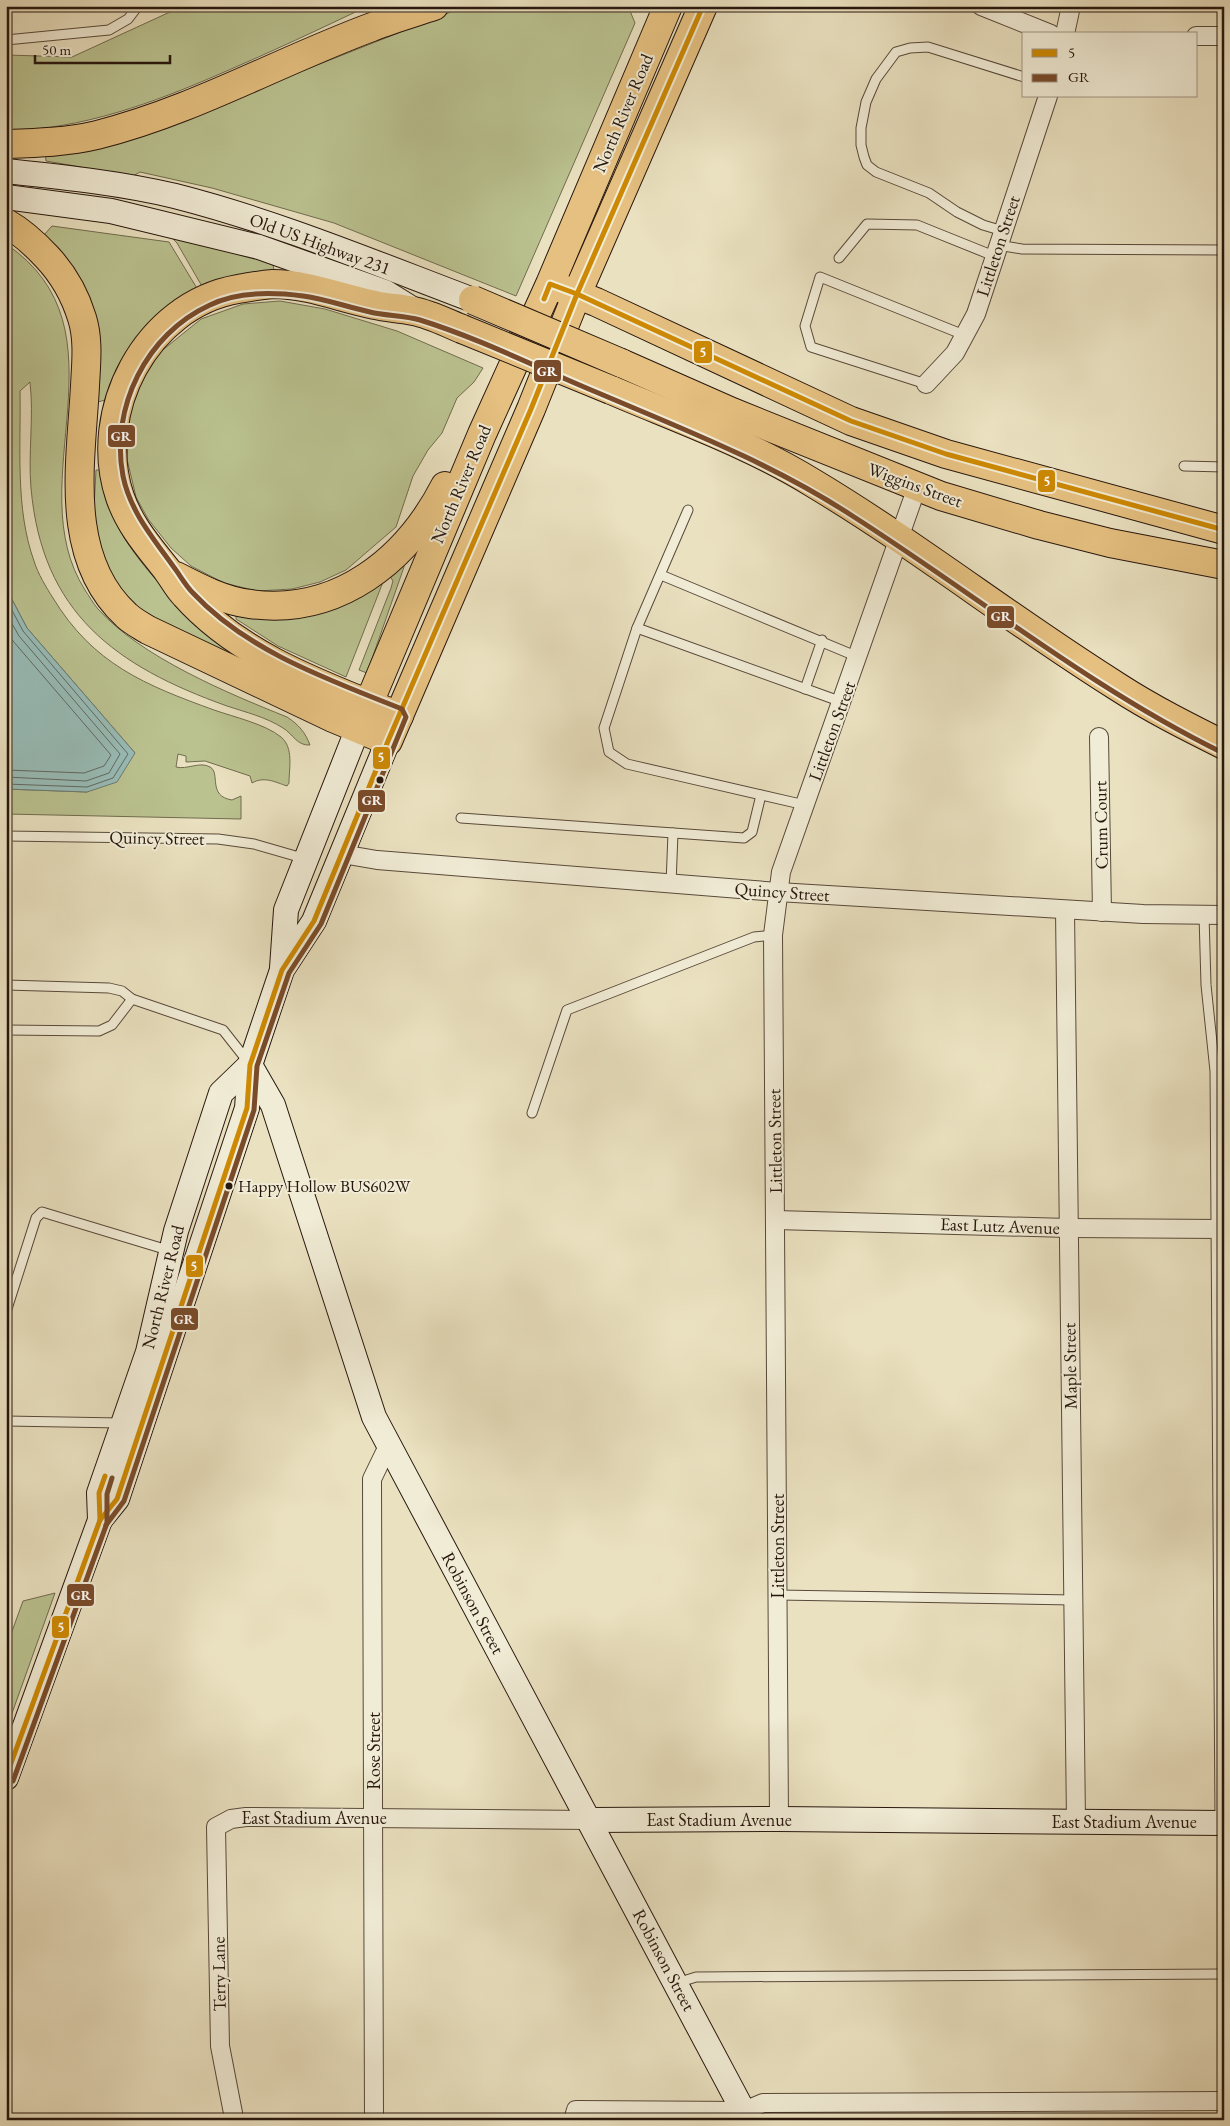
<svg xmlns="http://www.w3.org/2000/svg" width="1230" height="2126" font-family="'EB Garamond',serif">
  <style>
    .green { fill: #bac290; stroke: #706c4e }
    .water { fill: #98bcb7; stroke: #6b7a73 }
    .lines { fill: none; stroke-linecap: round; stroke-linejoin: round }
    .shore { stroke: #606962; stroke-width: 1 }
    .lane-casing { stroke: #58493a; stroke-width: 11 }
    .street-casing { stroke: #58493a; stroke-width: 20 }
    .secondary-casing { stroke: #27160d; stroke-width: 26 }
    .primary-casing { stroke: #27160d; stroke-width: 30 }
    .lane { stroke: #f1ecd6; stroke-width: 9 }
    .street { stroke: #f1ecd6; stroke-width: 18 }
    .secondary { stroke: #f1ecd6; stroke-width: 24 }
    .primary { stroke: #e5c080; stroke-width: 28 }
    .primary-bridge-casing { stroke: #27160d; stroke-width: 30; stroke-linecap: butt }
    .primary-bridge { stroke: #e5c080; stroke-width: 28 }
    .bus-1-casing { stroke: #f1ecd6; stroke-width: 9 }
    .bus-2-casing { stroke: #f1ecd6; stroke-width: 9 }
    .bus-1 { stroke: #cd8903; stroke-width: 5 }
    .bus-2 { stroke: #7a4b2a; stroke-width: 5 }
    .bus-dot { fill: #27160d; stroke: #f1ecd6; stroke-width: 2 }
    .labels { text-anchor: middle; stroke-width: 4; stroke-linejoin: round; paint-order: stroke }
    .bus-label { font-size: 17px; fill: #27160d; stroke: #f1ecd6; text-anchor: start }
    .street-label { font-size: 18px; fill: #27160d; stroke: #f1ecd6 }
    .line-badge { stroke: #f1ecd6; stroke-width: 2 }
    .badge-label { font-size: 14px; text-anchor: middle; font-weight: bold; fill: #fff }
  </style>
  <rect width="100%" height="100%" fill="#eae1c0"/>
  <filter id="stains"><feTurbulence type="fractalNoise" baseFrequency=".004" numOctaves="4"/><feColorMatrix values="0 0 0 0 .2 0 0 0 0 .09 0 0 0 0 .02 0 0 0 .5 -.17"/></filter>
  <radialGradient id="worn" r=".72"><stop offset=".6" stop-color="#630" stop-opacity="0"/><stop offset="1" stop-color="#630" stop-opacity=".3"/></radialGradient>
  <!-- green -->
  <g class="green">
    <path d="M183 6H368C320 29 271 52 222 73 153 103 83 129 6 131V55L72 57Z"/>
    <polygon points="466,6 628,6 635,23 516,296 334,223 212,188 140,172 133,176 46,161 45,151 146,133"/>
    <polygon points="52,226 169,242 198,290 118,369 105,400 98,402 98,352 44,235"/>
    <polygon points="172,238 199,243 268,261 273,265 274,270 269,273 203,288 177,243"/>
    <path d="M6 244C133 330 17 483 85 590 89 596 93 603 98 609 141 657 227 693 287 717 299 725 305 732 310 745 297 746 293 734 283 728 266 717 245 712 227 706 115 666 42 613 31 488 28 453 34 417 30 382L20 391C21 447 15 508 34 561 38 574 46 587 53 598 93 664 145 685 214 710 234 717 265 724 281 737 294 748 289 768 289 783L287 786C275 782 264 776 252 783L250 776 205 761 186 762V756L178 754 176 767C187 770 200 761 210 767 221 773 207 796 232 800L241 796V819L6 814V789L87 792 135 753 27 628 6 588Z"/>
    <polygon points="280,301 325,309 397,331 483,368 474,382 457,398 442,433 428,450 413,476 396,527 346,570 320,582 292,589 257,591 224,583 191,566 171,548 148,519 136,497 127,459 130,410 140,384 159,353 201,319 243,304"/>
    <path d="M96 470H99C105 478 104 490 107 499 109 506 112 514 115 521 141 573 188 612 229 651L231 653 229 658C173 631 114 609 97 542 92 519 95 494 96 470Z"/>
    <polygon points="404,564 404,567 367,673 359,670 391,588 393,581 388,573"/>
    <path d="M383 582 346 677 278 646 236 619V616C296 624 333 614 383 582Z"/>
    <polygon points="55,1593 6,1730 6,1648 23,1601"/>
  </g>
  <!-- water -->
  <polygon class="water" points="6,588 27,628 135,753 117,782 87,792 6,789"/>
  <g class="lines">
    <!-- shore -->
    <g class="shore">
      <polyline points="6,599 23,631 128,754 113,778 87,787 6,784"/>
      <polyline points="6,613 19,636 120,754 109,773 86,781 6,777"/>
      <polyline points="6,629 13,641 111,755 104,766 84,773 6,770"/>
    </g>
    <!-- lane casing -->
    <g class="lane-casing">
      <g id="lane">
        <polyline points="6,40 109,30 128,19 138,6"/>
        <polyline points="1003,231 983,225 957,212 929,193 876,172 867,165 864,157 861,145 861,128 866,102 876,79 896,52 910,48 928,47 1024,77"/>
        <polyline points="998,245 1022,249 1224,250"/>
        <polyline points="839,258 867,224 917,225 994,256"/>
        <polyline points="926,384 811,347 805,326 820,277 964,335"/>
        <polyline points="1184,466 1224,467"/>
        <polyline points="688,510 637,628 604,728 609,752 627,764 805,805"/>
        <polyline points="661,575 858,657"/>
        <polyline points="637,628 842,702"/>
        <polyline points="805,689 822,640"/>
        <polyline points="461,818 744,838 752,832 761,795"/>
        <polyline points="6,836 218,839 254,844 306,859"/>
        <polyline points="671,884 673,833"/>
        <polyline points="1204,915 1206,985 1215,1071 1220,1822"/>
        <polyline points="6,985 109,988 122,991 132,999 223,1030 249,1063"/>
        <polyline points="6,1030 99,1031 112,1025 132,999"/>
        <polyline points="532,1113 567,1010 754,937 773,935"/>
        <polyline points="6,1312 36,1218 42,1212 171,1251"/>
        <polyline points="6,1421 121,1423"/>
        <polyline points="778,1595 1073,1600"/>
        <polyline points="677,1983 696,1977 1224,1974"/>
      </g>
    </g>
    <!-- street casing -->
    <g class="street-casing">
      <g id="street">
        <polyline points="981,6 1051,34"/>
        <polyline points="1065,34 1071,6"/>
        <polyline points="1196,36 1224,36"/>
        <polyline points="926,384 955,353 976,314 1048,96"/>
        <polyline points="1099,737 1102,912"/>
        <polyline points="342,854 377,860 778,892 1143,914 1224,915"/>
        <polyline points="1065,910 1076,1822"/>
        <polyline points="776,1220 1068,1228 1224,1229"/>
        <polyline points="779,1819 773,935 781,872 917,487"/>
        <polyline points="232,2120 233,2113 220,2046 216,1827 231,1819 246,1817 590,1820"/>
        <polyline points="374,2120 372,1479 388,1446"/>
        <polyline points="573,2120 576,2110 744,2111 763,2103 1224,2101"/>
      </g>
    </g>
    <!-- secondary casing -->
    <g class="secondary-casing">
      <g id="secondary">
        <path d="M6 171C62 177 121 183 175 196 277 222 375 263 473 300"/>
        <polyline points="6,197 111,211 259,247 385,292 414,310"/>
        <polyline points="282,968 286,910 358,728"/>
        <polyline points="250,1065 273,1105 374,1417 748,2120"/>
        <polyline points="100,1520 117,1499 247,1108 250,1065 282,970 314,921 388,741"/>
        <polyline points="6,1778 100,1520 99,1493 148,1352 176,1231 221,1093 250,1065"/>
        <polyline points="590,1820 779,1819 1224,1823"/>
      </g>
    </g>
    <!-- primary casing -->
    <g class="primary-casing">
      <g id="primary">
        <path d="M6 144C36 143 68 142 97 135 193 111 280 61 372 27 392 19 413 13 434 6"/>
        <path d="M6 223C22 232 34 243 47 257 63 274 75 295 82 318 89 340 86 364 85 386 81 462 63 557 126 615 132 621 140 625 148 630L333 718 388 741 531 409 577 294 703 6"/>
        <polyline points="560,288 596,302 851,421 946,454 1224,530"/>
        <polyline points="621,363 732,412 941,496 1039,525 1110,543 1224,565"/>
        <path d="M611 390C679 419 750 444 813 483 918 546 1014 622 1118 687 1152 709 1188 727 1224 745"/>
        <path d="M176 576C199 588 224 601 250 604 338 616 407 560 445 486"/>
        <path d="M399 716C324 686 240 657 185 595 178 588 173 578 167 570 149 547 130 526 120 497 91 412 146 305 238 289 249 287 261 285 273 284 307 284 341 298 375 305 387 308 401 308 413 311 430 314 447 323 462 329"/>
        <polyline points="361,722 482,434 550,284 668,6"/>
      </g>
    </g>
    <!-- lane -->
    <use href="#lane" class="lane"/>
    <!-- street -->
    <use href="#street" class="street"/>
    <!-- secondary -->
    <use href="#secondary" class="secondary"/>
    <!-- primary -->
    <use href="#primary" class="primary"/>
    <!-- primary-bridge casing -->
    <g class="primary-bridge-casing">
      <g id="primary-bridge">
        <polyline points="473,300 621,363"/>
        <polyline points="462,329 611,390"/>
      </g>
    </g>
    <!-- primary-bridge -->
    <use href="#primary-bridge" class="primary-bridge"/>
    <!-- bus-1 casing -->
    <g class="bus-1-casing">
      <g id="bus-1">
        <polyline points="544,299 550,284 577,294 851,421 946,454 1224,530"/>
        <polyline points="100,1520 117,1499 247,1108 250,1065 282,970 314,921 388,741 531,409 577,294 703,6"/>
        <polyline points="6,1777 100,1520 99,1493 105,1476"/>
      </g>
    </g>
    <!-- bus-2 casing -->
    <g class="bus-2-casing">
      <g id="bus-2">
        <path d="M106 1525 124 1501 254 1110 257 1066 289 973 321 924 406 717 402 709C330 680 248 652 193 593 185 585 180 575 173 566 153 538 130 511 123 476 110 408 146 334 210 305 238 291 272 292 303 296 326 299 347 307 370 312 386 316 404 315 420 320 481 339 538 368 596 392 683 429 771 463 851 515 975 594 1089 687 1221 752"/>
        <polyline points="13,1781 107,1523 107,1494 112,1478"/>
      </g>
    </g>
    <!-- bus-1 -->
    <use href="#bus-1" class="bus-1"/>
    <!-- bus-2 -->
    <use href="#bus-2" class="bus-2"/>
  </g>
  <!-- markers -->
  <g class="bus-dot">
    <circle cx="380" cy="780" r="4.5"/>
    <circle cx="229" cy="1186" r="4.5"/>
  </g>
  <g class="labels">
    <!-- bus labels -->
    <g class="bus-label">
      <text x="238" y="1192">Happy Hollow BUS602W</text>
    </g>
    <!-- street labels -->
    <g class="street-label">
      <text transform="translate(623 113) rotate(-67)" y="6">North River Road</text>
      <text transform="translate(320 244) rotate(20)" y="6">Old US Highway 231</text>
      <text transform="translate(998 246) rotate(-72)" y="6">Littleton Street</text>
      <text transform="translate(461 484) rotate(-67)" y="6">North River Road</text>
      <text transform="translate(915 485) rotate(20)" y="6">Wiggins Street</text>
      <text transform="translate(832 731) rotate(-70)" y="6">Littleton Street</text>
      <text transform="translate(1101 825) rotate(-91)" y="6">Crum Court</text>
      <text transform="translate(157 838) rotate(1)" y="6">Quincy Street</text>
      <text transform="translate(782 892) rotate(4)" y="6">Quincy Street</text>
      <text transform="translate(775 1141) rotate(-91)" y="6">Littleton Street</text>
      <text transform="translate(1000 1226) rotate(2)" y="6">East Lutz Avenue</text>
      <text transform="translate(163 1287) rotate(-76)" y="6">North River Road</text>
      <text transform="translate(1070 1366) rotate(-91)" y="6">Maple Street</text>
      <text transform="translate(778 1546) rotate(-90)" y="6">Littleton Street</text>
      <text transform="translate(473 1603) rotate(62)" y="6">Robinson Street</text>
      <text transform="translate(374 1751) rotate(-90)" y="6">Rose Street</text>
      <text x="314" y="1824">East Stadium Avenue</text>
      <text x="719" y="1826">East Stadium Avenue</text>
      <text x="1124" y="1828">East Stadium Avenue</text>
      <text transform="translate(664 1960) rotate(62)" y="6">Robinson Street</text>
      <text transform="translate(219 1974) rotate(-91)" y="6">Terry Lane</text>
    </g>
  </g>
  <g class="line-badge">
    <rect x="693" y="340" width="20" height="24" rx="5" fill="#cd8903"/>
    <rect x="533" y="359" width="29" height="24" rx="5" fill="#7a4b2a"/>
    <rect x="107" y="424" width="29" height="24" rx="5" fill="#7a4b2a"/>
    <rect x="1037" y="469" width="19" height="24" rx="5" fill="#cd8903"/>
    <rect x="986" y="605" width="29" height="24" rx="5" fill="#7a4b2a"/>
    <rect x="372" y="746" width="19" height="24" rx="5" fill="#cd8903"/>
    <rect x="357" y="789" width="29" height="24" rx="5" fill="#7a4b2a"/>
    <rect x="185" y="1254" width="19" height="24" rx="5" fill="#cd8903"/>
    <rect x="170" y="1307" width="29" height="24" rx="5" fill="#7a4b2a"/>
    <rect x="66" y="1583" width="29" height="24" rx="5" fill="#7a4b2a"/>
    <rect x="51" y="1615" width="19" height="24" rx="5" fill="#cd8903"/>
  </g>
  <g class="badge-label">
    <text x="703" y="357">5</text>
    <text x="547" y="376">GR</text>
    <text x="121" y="441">GR</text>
    <text x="1047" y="486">5</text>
    <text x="1001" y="621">GR</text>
    <text x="381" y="762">5</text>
    <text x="372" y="805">GR</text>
    <text x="194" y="1271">5</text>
    <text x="184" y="1324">GR</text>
    <text x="81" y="1600">GR</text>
    <text x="61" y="1632">5</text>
  </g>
  <!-- margin -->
  <rect width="1230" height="2126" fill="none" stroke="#eae1c0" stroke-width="25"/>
  <rect x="8" y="8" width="1215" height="2111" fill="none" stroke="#27160d" stroke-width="2.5"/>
  <rect x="12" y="12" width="1205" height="2101" fill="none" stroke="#27160d"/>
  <!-- legend -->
  <rect x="1022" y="32" width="175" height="65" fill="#f1ecd6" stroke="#a09686"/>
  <rect x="1032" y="49" width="25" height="8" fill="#cd8903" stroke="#a09686"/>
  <text x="1068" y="58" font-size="15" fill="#27160d">5</text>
  <rect x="1032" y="74" width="25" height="8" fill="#7a4b2a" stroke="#a09686"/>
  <text x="1068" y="82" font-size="15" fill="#27160d">GR</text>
  <!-- scale -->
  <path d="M35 55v8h135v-8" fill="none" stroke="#27160d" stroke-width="2.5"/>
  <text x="42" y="55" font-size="15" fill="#27160d" stroke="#f1ecd6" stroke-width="4" paint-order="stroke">50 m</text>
  <rect width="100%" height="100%" filter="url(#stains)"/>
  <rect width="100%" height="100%" fill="url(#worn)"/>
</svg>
